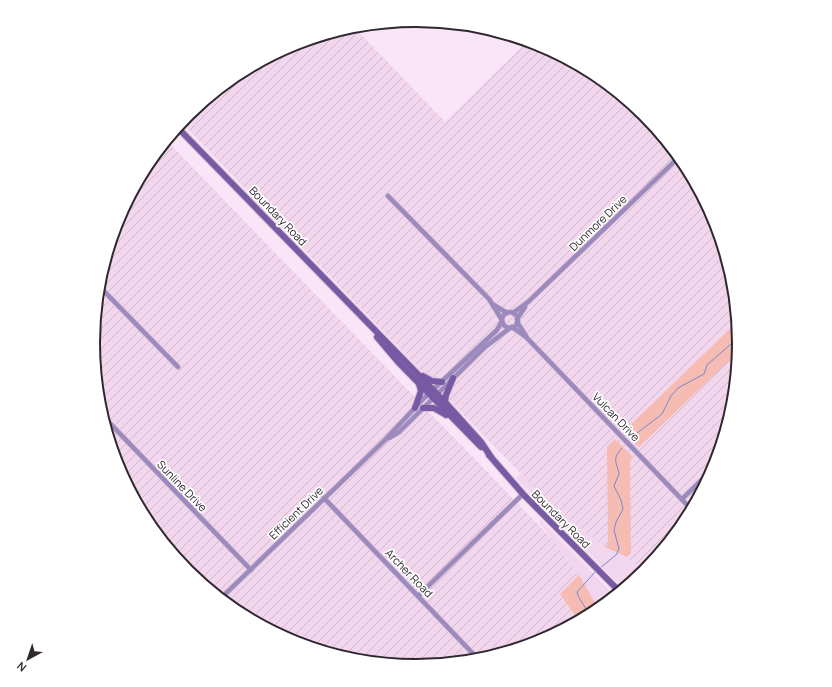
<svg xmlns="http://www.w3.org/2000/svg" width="832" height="687" font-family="Manrope,sans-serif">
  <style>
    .built { fill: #f2d6ee }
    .industrial { fill: url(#industrial-furrows) }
    .green { fill: #f6bbb2 }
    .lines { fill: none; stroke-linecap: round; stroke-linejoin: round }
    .stream { stroke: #7589d4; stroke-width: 1 }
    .street-casing { stroke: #d6c2d3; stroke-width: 6 }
    .secondary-casing { stroke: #d6c2d3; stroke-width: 8 }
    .street { stroke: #9c8abe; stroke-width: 4.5 }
    .secondary { stroke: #7759a4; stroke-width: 6 }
    .labels { text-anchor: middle; stroke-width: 3.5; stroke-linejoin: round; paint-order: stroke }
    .street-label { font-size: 11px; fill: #30282f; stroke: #fff }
    .rim { fill: none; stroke: #30282f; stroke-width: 2 }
  </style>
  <defs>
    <pattern id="industrial-furrows" width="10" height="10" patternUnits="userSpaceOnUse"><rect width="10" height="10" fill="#f2d6ee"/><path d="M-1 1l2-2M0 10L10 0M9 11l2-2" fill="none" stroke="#d0b8cc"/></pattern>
  </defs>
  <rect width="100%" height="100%" fill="#fae4f7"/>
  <!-- built -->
  <g class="built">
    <polygon points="521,474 547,501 607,549 627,557 645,571 624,589 516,478"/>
    <polygon points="541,520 615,596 599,610 583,580 539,522"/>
  </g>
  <!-- industrial -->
  <g class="industrial">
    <polygon points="353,26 445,122 528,41 540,45 596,75 645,115 685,164 715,220 733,281 739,344 733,407 715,468 685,523 645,571 627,557 607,549 547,501 181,122 187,115 236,74 292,45"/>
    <polygon points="166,140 551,538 583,580 599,610 540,642 479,661 416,667 353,661 292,642 236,612 187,572 147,523 117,467 99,406 93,343 99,280 117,219 147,164"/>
  </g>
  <!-- green -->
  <g class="green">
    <polygon points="737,322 739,351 639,447 624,431"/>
    <polygon points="615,439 632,456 630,463 631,553 627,557 605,547 608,544 607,447"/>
    <polygon points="579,575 599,610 579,621 560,594"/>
  </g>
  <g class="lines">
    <!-- stream -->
    <g class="stream">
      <polyline points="632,437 662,414 671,396 678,388 704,374 707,365 731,344 738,332"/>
      <path d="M600 568 616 555 619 549 614 530 616 522 623 509 621 500 614 486 619 474C616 460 612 459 622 448"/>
      <path d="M589 616C587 607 579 601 577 592L596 571"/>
    </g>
    <!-- street casing -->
    <g class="street-casing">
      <g id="street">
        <polyline points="170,135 178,128"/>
        <polyline points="388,196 489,299 502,320"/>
        <polyline points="98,285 178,367"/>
        <polyline points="494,305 507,313"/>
        <circle cx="510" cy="320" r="8"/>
        <polyline points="513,313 528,302 679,157"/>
        <polyline points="517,319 525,307"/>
        <polyline points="517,322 526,336"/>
        <polyline points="512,327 526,337 692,510"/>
        <polyline points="101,414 251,570"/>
        <polyline points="389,438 399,432 485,347 510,328"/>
        <polyline points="324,498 480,661"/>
        <polyline points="682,499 715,467"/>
        <polyline points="418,596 523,494"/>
        <polyline points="220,599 385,440 423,399 497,330 502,321"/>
      </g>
    </g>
    <!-- secondary casing -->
    <g class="secondary-casing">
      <g id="secondary">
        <polyline points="177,127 445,402 481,442 491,457"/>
        <polyline points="377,337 399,363 481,447"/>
        <polyline points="423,376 432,381 442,382"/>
        <polyline points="445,402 446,395 453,378"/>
        <polyline points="415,408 421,391 419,384"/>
        <polyline points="423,408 434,408 446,415"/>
        <polyline points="489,455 523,494 620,592"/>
      </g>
    </g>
    <!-- street -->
    <use href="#street" class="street"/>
    <!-- secondary -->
    <use href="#secondary" class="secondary"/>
  </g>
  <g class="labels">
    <!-- street labels -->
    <g class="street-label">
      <text transform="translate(278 216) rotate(46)" y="4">Boundary Road</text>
      <text transform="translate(598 223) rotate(-44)" y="4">Dunmore Drive</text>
      <text transform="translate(616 417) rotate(46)" y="4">Vulcan Drive</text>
      <text transform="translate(182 486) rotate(46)" y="4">Sunline Drive</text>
      <text transform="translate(296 513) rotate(-44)" y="4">Efficient Drive</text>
      <text transform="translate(561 519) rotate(45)" y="4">Boundary Road</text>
      <text transform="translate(409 573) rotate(46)" y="4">Archer Road</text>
    </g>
  </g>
  <!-- crop -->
  <path d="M0 0H832V687H0ZM100 343a316 316 0 1 1 632 0a316 316 0 1 1-632 0Z" fill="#fff" fill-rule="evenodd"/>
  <path class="rim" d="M100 343a316 316 0 1 1 632 0a316 316 0 1 1-632 0Z"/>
  <!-- north arrow -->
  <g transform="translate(28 659) rotate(220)" stroke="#ffffff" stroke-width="3" paint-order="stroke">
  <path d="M0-3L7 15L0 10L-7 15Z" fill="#30282f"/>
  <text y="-6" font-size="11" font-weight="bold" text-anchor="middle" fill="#30282f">N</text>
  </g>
</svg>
